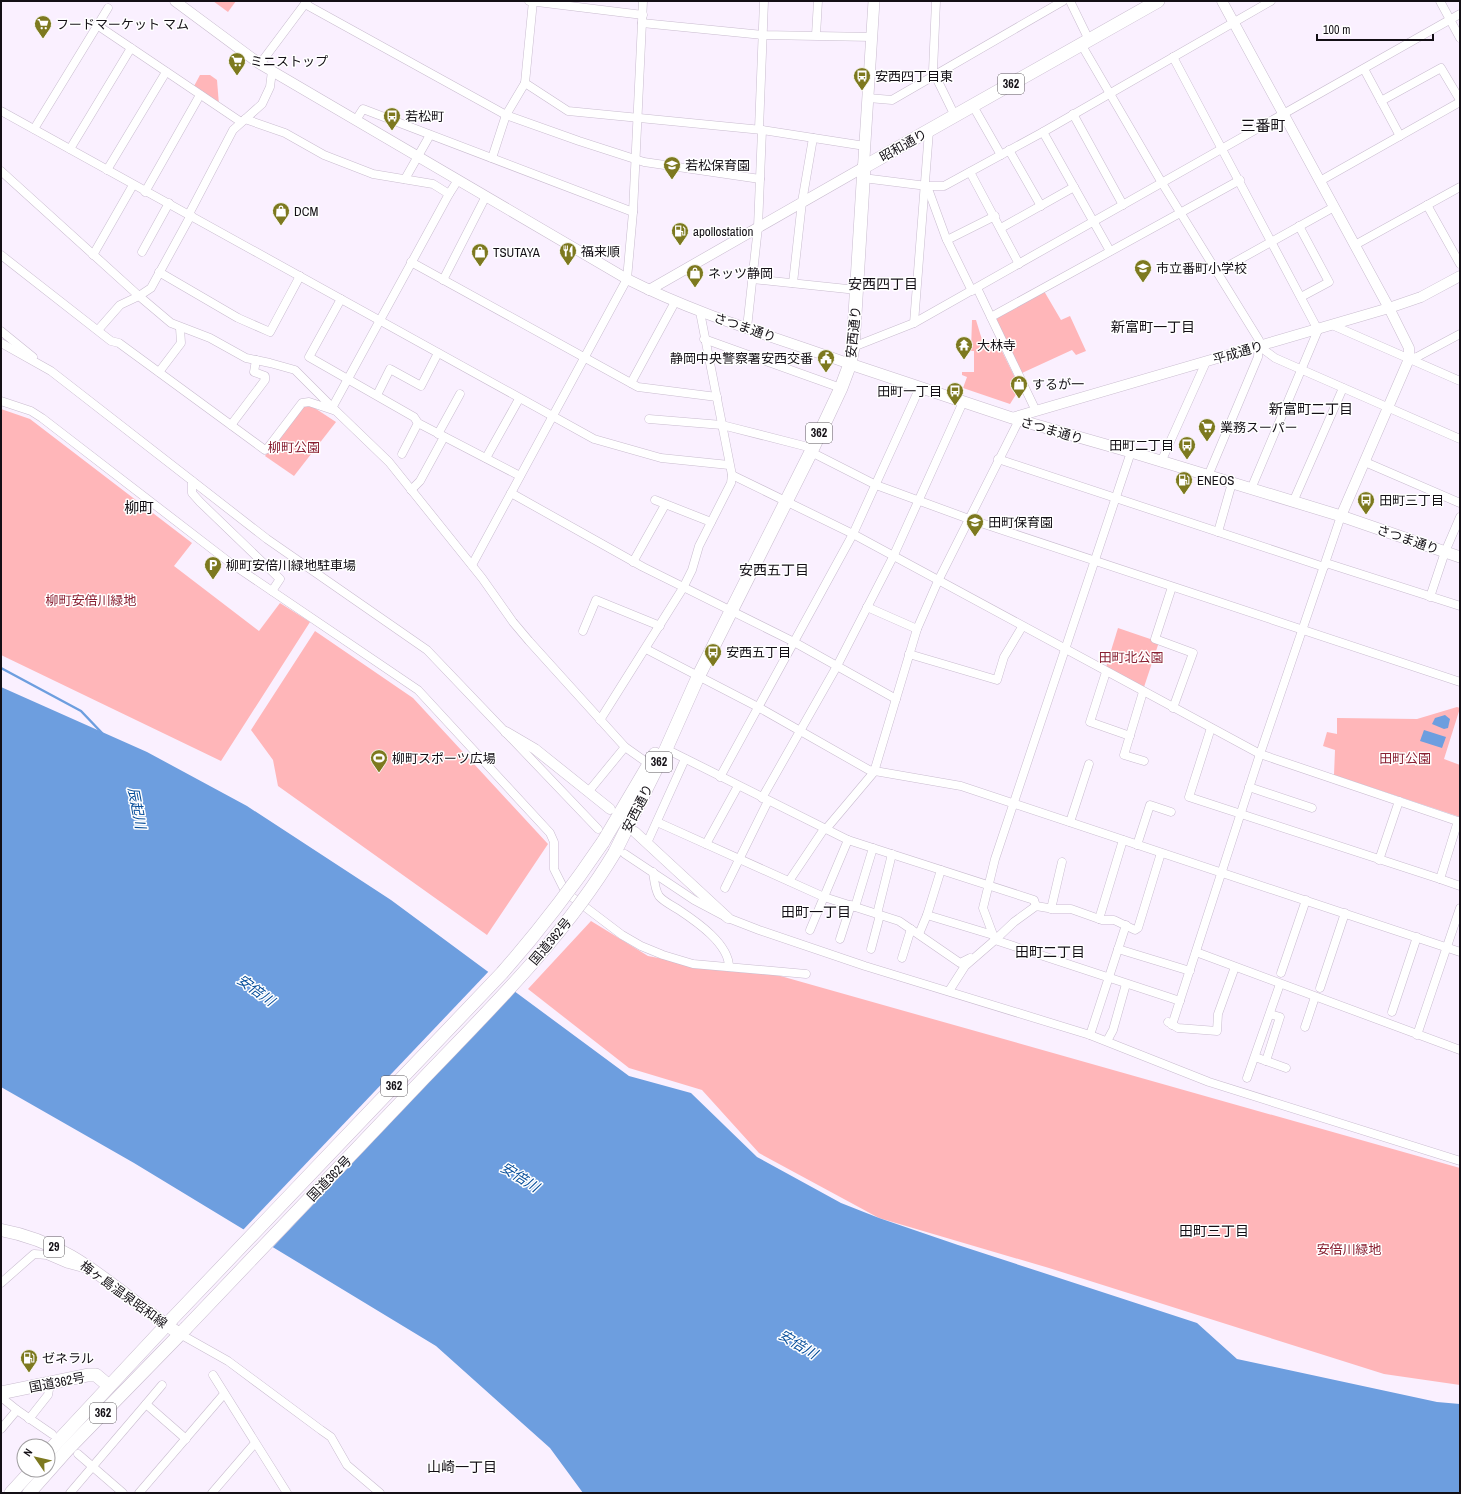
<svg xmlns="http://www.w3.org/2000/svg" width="1461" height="1494" font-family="'Archivo Narrow','Noto Sans JP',sans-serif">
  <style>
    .green { fill: #ffb6b9 }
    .water { fill: #6d9edf }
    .pier { fill: #faf0ff }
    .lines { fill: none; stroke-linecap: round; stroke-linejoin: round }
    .stream { stroke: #6d9edf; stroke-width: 2.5 }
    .minor-casing { stroke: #c9bccf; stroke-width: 9 }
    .tertiary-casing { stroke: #c9bccf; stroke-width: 11 }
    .secondary-casing { stroke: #c9bccf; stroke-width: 12 }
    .primary-casing { stroke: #c9bccf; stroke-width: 13 }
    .trunk-casing { stroke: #c9bccf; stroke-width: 14 }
    .minor { stroke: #fff; stroke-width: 8 }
    .tertiary { stroke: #fff; stroke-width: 10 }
    .secondary { stroke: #fff; stroke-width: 11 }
    .primary { stroke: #fff; stroke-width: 12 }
    .trunk { stroke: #fff; stroke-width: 13 }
    .trunk-bridge-casing { stroke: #c9bccf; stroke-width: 14; stroke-linecap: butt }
    .trunk-bridge { stroke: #fff; stroke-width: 13 }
    .labels { text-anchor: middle; stroke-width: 3; stroke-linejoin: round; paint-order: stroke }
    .shield { fill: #fff; stroke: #5a575b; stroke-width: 1 }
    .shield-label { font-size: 12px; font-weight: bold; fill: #130f15 }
    .poi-label { font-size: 13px; fill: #130f15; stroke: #fff; text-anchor: start }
    .street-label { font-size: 13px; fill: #130f15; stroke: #fff }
    .park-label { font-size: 13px; fill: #892032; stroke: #fff }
    .neighbourhood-label { font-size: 14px; fill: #130f15; stroke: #fff }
    .water-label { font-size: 14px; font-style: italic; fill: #074e9a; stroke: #fff }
    .quarter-label { font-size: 15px; fill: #130f15; stroke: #fff }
  </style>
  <rect width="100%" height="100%" fill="#faf0ff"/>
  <!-- green -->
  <g class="green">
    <polygon points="213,1 236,1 228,12"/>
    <polygon points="200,75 210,75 217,80 219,105 193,88"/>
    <polygon points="1044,291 1061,320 1070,316 1086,351 1076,355 1072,350 1022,373 996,321 999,315"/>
    <polygon points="972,320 976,320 983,343 996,339 1020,388 1010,404 963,388 967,377 962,375 962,372 974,372 974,351 971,351"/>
    <polygon points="310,405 336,422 294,476 265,456 304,406"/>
    <polygon points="1,409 30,419 192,543 174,566 259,631 280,603 310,622 221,761 1,655"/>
    <polygon points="1118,628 1159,642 1144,687 1106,667"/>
    <polygon points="315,631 413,698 548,844 487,935 278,786 273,760 251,730"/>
    <polygon points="1457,707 1460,708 1444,759 1460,765 1460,817 1334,775 1335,750 1323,746 1327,732 1337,734 1337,718 1417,719"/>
    <polygon points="591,921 648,956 726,971 777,975 1460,1168 1460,1385 1384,1374 1049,1268 879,1218 759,1153 702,1090 629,1068 528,989"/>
  </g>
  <!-- water -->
  <g class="water">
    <polygon points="1,687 147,752 247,806 391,900 629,1076 691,1093 757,1157 841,1203 879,1218 958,1245 1197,1323 1237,1359 1437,1402 1460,1404 1460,1493 583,1493 550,1448 436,1346 134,1163 1,1087"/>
    <polygon points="1445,715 1450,719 1448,728 1444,729 1432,724 1435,718"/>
    <polygon points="1424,730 1446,737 1442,748 1420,741"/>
  </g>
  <!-- pier -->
  <polygon class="pier" points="490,970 517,989 271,1249 242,1231"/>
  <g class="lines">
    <!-- stream -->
    <polyline class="stream" points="1,668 81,711 102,733"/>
    <!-- minor casing -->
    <g class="minor-casing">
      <g id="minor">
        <polyline points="529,1 643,15"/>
        <polyline points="533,1 525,83 568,111 762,130 865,146"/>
        <polyline points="936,1 933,71 955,116"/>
        <polyline points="1070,1 1089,40"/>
        <polyline points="1440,1 1460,38"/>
        <polyline points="305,4 506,115 579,141 644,162 760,179"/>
        <polyline points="642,23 763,35 872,37"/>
        <polyline points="97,25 241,122"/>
        <polyline points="816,35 818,1"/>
        <polyline points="1081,44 1162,183 1259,340 1258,357 1208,476"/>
        <polyline points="1173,57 1318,330 1251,489"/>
        <polyline points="260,64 307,1"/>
        <polyline points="1364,69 1400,136"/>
        <polyline points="868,98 892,100 1063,1"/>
        <polyline points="1381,101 1441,68 1460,100"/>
        <polyline points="973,106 1001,155"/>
        <polyline points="1,111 594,439 661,458 729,465"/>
        <polyline points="1073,114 1123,205"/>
        <polyline points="245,119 285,133 324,155 373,174 433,184 449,194 458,180"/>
        <polyline points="356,120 363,109 633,212"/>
        <polyline points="34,129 108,8"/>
        <polyline points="759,129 764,1"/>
        <polyline points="1043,132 1110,251"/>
        <polyline points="70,149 131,48"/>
        <polyline points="1009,150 1041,206"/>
        <polyline points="492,158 506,115 525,83"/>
        <polyline points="107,170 166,72"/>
        <polyline points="1,171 139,296 171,323 210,338 246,358 270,363 295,370 336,411 309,402 302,403 267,449 265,450 119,343 111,341 1,255"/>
        <polyline points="970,172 1019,264"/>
        <polyline points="863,178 927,186 944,186 1043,132 1271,1"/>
        <polyline points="405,179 430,135"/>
        <polyline points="1320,181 1460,102"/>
        <polyline points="927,186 946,238 972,291"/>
        <polyline points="145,192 200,95"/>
        <polyline points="1427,205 1460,264"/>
        <polyline points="189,214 233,130 262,104 270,87 272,71"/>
        <polyline points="1299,226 1329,282 1301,297"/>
        <polyline points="1001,228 1074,187"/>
        <polyline points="947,240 995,216"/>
        <polyline points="1355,245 1460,187"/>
        <polyline points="142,252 169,203"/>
        <polyline points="93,255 133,185"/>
        <polyline points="411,262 638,387 717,397"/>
        <polyline points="159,272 238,318 270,332 300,276"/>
        <polyline points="1217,272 1334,207"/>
        <polyline points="752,279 857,290"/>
        <polyline points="443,280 486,196"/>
        <polyline points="793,283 802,202 813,138"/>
        <polyline points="977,288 1036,411"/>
        <polyline points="341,299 309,357 414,417 418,423 520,476"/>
        <polyline points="991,317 1240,180"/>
        <polyline points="914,323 929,131"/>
        <polyline points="1332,325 1460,381"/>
        <polyline points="747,328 758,227 762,130"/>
        <polyline points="98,330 120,305 139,296 151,288 191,215"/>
        <polyline points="1,331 33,357"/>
        <polyline points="704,339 841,388"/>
        <polyline points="1,343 51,371 267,539 427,650 598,829"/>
        <polyline points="1259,346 1275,358 1460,439"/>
        <polyline points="853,347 914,323 1460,14"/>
        <polyline points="1409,359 1417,357 1460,334"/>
        <polyline points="159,372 181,343 180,328"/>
        <polyline points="631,383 675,302"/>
        <polyline points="377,395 390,369 421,386 438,353"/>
        <polyline points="1,401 31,411 42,418 229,562 418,690 550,833 554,842 554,869 564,889 572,897 622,935 641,946 663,955 693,964 806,974"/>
        <polyline points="332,408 449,194"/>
        <polyline points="336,411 389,462 482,578 513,622 529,641 625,747 649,764"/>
        <polyline points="649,419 722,425 812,448"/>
        <polyline points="231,425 265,380 265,376 254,372 256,360"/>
        <polyline points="438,434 460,394"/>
        <polyline points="811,452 876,485 969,519 1460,682"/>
        <polyline points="402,454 418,423"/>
        <polyline points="486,458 519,399"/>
        <polyline points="998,459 1324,567"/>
        <polyline points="1161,462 1206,362"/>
        <polyline points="1365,462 1460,503"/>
        <polyline points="732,475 853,534 1260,754 1460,822"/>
        <polyline points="192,481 192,493 200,502 280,579 272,591"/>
        <polyline points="411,490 420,481 444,437"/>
        <polyline points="511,493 643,567 794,642 896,699"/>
        <polyline points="655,500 711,522"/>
        <polyline points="1293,502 1343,388"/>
        <polyline points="1218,532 1232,483"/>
        <polyline points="633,562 665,505"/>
        <polyline points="1326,563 1460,606"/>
        <polyline points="472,565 627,279 633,212 643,1"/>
        <polyline points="1172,587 1155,639 1193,653 1173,708"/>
        <polyline points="1430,597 1445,552 1460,517"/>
        <polyline points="867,607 917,629"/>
        <polyline points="583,631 596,600 660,626"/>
        <polyline points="646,649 758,707 869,770 961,786 1460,952"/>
        <polyline points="909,654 997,680 1004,657 1022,627"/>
        <polyline points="1106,672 1090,722 1130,736"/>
        <polyline points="1143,692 1124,755 1144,761"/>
        <polyline points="600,720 683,588 692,570 699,546 731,483 732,475 700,312"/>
        <polyline points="1211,728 1189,797 1440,879 1458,821"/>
        <polyline points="666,749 848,840 1034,900 1036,906"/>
        <polyline points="720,777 853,534 920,387"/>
        <polyline points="1249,787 1312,808"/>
        <polyline points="589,791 625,747"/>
        <polyline points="762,798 837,666 893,557 963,402"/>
        <polyline points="657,822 824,897 899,921 960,963 970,958"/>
        <polyline points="1070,822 1089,764"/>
        <polyline points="826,829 874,772 917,629 938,581 1019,420"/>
        <polyline points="647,843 685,759"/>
        <polyline points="706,844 738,786"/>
        <polyline points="1137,845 1150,805 1171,812"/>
        <polyline points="1161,853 1138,928 1135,930 1114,920 1102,920 1071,909 1054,909 1036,906 1014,922 995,940 1180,1001"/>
        <polyline points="625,854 694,900 728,918 759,930 865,966 1090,1035 1209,1082 1460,1161"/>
        <polyline points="1379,860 1399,801"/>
        <path d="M653 872C654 879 655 890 659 896 664 902 673 906 679 910 697 922 729 944 729 967"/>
        <polyline points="1440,879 1460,886"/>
        <polyline points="789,881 824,829"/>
        <polyline points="725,888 768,801"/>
        <polyline points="855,907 873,848"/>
        <polyline points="1051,909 1062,862"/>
        <polyline points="877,914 892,854"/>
        <polyline points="927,915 993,935"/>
        <polyline points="1099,919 1123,840"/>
        <polyline points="810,930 848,840"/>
        <polyline points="919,934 927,915 941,870"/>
        <polyline points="840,939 851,905"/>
        <polyline points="871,949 880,915"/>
        <polyline points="1118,949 1190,971"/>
        <polyline points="1196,952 1460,1050"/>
        <polyline points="902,958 911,929"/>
        <polyline points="1281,973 1306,900"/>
        <polyline points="1320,988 1345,913"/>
        <polyline points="949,991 965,966 995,940 983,908 995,859 1131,452"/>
        <polyline points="1392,1012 1417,937"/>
        <polyline points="1168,1022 1178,1028 1217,1031 1218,1014 1235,967"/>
        <polyline points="1172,1025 1260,754 1341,516"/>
        <polyline points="1305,1027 1315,997"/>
        <polyline points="1090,1035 1126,925"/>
        <polyline points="1417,1035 1460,908"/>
        <polyline points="1107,1041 1113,1030 1126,984"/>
        <polyline points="1255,1057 1286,1068"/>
        <polyline points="1266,1061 1280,1017 1270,1014"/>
        <polyline points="1247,1078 1280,984"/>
        <polyline points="1,1283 34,1254 47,1255 68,1264 87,1269"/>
        <polyline points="180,1334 228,1361 321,1430 331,1437 347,1465 380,1493"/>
        <polyline points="213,1375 287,1493"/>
        <polyline points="1,1397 17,1410 52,1434"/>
        <polyline points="146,1404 162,1385"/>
        <polyline points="29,1419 48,1395 50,1384"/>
        <polyline points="1,1429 17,1410"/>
        <polyline points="78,1454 123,1493"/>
        <polyline points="70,1493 146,1404 186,1439"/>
        <polyline points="139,1493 224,1394"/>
        <polyline points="212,1493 255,1443"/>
      </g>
    </g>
    <!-- tertiary casing -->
    <g class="tertiary-casing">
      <g id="tertiary">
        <path d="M175 1 260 64 627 279C698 315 775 337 850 364"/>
        <polyline points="1222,1 1389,308 1409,348 1409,359 1341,516"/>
        <polyline points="649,290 864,167"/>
        <polyline points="1012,418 1389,308 1421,297 1460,276"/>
        <polyline points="506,732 535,749 610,809"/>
        <polyline points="635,832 728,918"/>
      </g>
    </g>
    <!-- secondary casing -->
    <g class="secondary-casing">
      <g id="secondary">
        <polyline points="863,174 874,1"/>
        <polyline points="851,356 850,364 1012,418 1131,452 1341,516 1460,557"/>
      </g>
    </g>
    <!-- primary casing -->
    <g class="primary-casing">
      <path id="primary" d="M1 1230C78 1244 118 1294 180 1334"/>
    </g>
    <!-- trunk casing -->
    <g class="trunk-casing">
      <g id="trunk">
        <polyline points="603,842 655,754"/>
        <polyline points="615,852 666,749 698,677 811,452 841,388 850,364 853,347 864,167 1158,1"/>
        <polyline points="1,1393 88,1375 96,1375 109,1386"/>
        <polyline points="48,1452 172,1319"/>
        <polyline points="11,1493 32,1470"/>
        <polyline points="29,1493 68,1449 186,1328"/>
      </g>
    </g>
    <!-- minor -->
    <use href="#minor" class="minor"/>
    <!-- tertiary -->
    <use href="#tertiary" class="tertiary"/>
    <!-- secondary -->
    <use href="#secondary" class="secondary"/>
    <!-- primary -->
    <use href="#primary" class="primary"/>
    <!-- trunk -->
    <use href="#trunk" class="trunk"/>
    <!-- trunk-bridge casing -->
    <g class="trunk-bridge-casing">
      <g id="trunk-bridge">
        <path d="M172 1319 502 973C539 931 572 888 603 842"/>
        <path d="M186 1328C265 1245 344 1162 424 1078 492 1007 564 937 615 852"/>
      </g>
    </g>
    <!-- trunk-bridge -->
    <use href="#trunk-bridge" class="trunk-bridge"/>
  </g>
  <!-- icons -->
  <defs>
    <g id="supermarket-pin" transform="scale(0.9)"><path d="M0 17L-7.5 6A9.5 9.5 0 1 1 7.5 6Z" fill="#7d791f" stroke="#fff"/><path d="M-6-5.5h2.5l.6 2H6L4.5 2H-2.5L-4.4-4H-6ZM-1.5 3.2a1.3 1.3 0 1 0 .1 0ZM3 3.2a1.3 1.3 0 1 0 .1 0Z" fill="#fff"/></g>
    <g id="bus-pin" transform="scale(0.9)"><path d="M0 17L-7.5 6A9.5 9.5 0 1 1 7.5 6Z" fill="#7d791f" stroke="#fff"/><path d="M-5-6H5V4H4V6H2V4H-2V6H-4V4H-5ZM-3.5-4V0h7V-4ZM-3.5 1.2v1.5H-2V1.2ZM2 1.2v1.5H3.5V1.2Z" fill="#fff"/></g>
    <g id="school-pin" transform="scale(0.9)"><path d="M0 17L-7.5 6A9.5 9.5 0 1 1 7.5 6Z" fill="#7d791f" stroke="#fff"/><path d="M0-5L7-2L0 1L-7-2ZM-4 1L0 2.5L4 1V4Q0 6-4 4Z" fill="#fff"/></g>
    <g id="shop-pin" transform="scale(0.9)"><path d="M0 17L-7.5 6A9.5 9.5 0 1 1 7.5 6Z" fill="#7d791f" stroke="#fff"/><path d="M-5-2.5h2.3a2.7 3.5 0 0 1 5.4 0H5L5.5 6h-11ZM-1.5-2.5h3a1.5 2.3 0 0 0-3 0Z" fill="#fff"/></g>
    <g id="fuel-pin" transform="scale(0.9)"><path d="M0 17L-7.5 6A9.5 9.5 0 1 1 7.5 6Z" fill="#7d791f" stroke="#fff"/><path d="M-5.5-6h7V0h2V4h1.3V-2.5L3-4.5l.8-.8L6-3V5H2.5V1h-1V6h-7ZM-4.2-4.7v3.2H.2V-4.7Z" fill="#fff"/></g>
    <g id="restaurant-pin" transform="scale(0.9)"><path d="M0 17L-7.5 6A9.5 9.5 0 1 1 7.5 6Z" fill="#7d791f" stroke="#fff"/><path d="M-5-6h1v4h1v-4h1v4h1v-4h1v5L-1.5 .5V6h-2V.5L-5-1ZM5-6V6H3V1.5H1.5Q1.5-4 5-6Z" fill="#fff"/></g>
    <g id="temple-pin" transform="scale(0.9)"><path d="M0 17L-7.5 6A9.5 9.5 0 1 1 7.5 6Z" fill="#7d791f" stroke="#fff"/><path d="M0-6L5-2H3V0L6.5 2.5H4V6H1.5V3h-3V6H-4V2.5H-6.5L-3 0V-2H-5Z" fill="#fff"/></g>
    <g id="civic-pin" transform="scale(0.9)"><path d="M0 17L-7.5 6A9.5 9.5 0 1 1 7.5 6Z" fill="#7d791f" stroke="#fff"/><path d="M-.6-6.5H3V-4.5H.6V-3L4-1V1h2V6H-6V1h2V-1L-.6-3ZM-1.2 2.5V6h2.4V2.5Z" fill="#fff"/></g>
    <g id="parking-pin" transform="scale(0.9)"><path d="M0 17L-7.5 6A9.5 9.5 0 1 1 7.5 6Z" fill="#7d791f" stroke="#fff"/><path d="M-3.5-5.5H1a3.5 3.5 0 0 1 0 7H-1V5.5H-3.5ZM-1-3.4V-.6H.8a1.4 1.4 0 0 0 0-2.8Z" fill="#fff"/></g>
    <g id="stadium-pin" transform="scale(0.9)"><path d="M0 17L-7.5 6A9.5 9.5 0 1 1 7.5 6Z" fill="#7d791f" stroke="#fff"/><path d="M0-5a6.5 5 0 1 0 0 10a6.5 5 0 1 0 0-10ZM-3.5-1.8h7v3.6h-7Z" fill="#fff"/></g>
  </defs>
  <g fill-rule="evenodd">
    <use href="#supermarket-pin" x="43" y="24"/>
    <use href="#supermarket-pin" x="237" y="61"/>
    <use href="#bus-pin" x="862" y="76"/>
    <use href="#bus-pin" x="392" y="116"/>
    <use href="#school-pin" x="672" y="165"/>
    <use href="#shop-pin" x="281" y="211"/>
    <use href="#fuel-pin" x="680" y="231"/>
    <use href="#restaurant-pin" x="568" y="251"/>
    <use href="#shop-pin" x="480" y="252"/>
    <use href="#school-pin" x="1143" y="268"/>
    <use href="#shop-pin" x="695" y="273"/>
    <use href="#temple-pin" x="964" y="345"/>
    <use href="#civic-pin" x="826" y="358"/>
    <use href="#shop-pin" x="1019" y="384"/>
    <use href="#bus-pin" x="955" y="391"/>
    <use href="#supermarket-pin" x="1207" y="427"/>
    <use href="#bus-pin" x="1187" y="445"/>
    <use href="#fuel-pin" x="1184" y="480"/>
    <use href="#bus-pin" x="1366" y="500"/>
    <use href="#school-pin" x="975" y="522"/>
    <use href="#parking-pin" x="213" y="565"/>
    <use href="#bus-pin" x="713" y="652"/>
    <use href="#stadium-pin" x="379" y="758"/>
    <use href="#fuel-pin" x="29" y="1358"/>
  </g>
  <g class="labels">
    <!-- shield labels -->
    <g class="shield">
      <rect x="998" y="74" width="26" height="20" rx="3"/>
      <rect x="806" y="423" width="26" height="20" rx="3"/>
      <rect x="646" y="752" width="26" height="20" rx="3"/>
      <rect x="381" y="1076" width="26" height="20" rx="3"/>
      <rect x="44" y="1237" width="20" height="20" rx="3"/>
      <rect x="90" y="1403" width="26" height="20" rx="3"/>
    </g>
    <g class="shield-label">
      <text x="1011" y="88">362</text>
      <text x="819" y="437">362</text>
      <text x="659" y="766">362</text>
      <text x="394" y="1090">362</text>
      <text x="54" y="1251">29</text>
      <text x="103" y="1417">362</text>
    </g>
    <!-- poi labels -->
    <g class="poi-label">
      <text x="56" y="29">フードマーケット マム</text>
      <text x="250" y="66">ミニストップ</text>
      <text x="875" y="81">安西四丁目東</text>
      <text x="405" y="121">若松町</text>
      <text x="685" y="170">若松保育園</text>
      <text x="294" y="216">DCM</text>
      <text x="693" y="236">apollostation</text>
      <text x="581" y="256">福来順</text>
      <text x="493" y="257">TSUTAYA</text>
      <text x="1156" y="273">市立番町小学校</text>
      <text x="708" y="278">ネッツ静岡</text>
      <text x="977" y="350">大林寺</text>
      <text x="813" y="363" text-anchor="end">静岡中央警察署安西交番</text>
      <text x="1032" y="389">するが一</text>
      <text x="942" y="396" text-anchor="end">田町一丁目</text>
      <text x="1220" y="432">業務スーパー</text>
      <text x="1174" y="450" text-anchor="end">田町二丁目</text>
      <text x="1197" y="485">ENEOS</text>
      <text x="1379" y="505">田町三丁目</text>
      <text x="988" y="527">田町保育園</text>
      <text x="226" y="570">柳町安倍川緑地駐車場</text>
      <text x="726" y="657">安西五丁目</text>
      <text x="392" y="763">柳町スポーツ広場</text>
      <text x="42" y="1363">ゼネラル</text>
    </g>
    <!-- street labels -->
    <g class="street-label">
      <text transform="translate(903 145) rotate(-29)" y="5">昭和通り</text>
      <text transform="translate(745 327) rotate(19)" y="5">さつま通り</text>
      <text transform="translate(853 332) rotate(-84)" y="5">安西通り</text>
      <text transform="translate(1238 352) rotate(-16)" y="5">平成通り</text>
      <text transform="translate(1052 430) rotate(16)" y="5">さつま通り</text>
      <text transform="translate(1408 539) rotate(19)" y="5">さつま通り</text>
      <text transform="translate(637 808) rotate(-63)" y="5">安西通り</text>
      <text transform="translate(550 941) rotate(-50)" y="5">国道362号</text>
      <text transform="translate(329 1178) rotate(-46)" y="5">国道362号</text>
      <text transform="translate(124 1294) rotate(36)" y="5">梅ヶ島温泉昭和線</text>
      <text transform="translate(57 1382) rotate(-11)" y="5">国道362号</text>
    </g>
    <!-- park labels -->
    <g class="park-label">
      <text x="294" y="452">柳町公園</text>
      <text x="91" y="605">柳町安倍川緑地</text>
      <text x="1131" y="662">田町北公園</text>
      <text x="1405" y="763">田町公園</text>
      <text x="1349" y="1254">安倍川緑地</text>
    </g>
    <!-- neighbourhood labels -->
    <g class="neighbourhood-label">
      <text x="883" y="289">安西四丁目</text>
      <text x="1153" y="332">新富町一丁目</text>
      <text x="1311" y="414">新富町二丁目</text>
      <text x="774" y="575">安西五丁目</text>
      <text x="816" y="917">田町一丁目</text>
      <text x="1050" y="957">田町二丁目</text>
      <text x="1214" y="1236">田町三丁目</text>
      <text x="462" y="1472">山崎一丁目</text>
    </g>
    <!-- water labels -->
    <g class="water-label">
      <text transform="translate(137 808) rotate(79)" y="5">辰起川</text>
      <text transform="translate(256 990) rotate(36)" y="5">安倍川</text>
      <text transform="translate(520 1177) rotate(32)" y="5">安倍川</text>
      <text transform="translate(798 1344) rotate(31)" y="5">安倍川</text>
    </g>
    <!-- quarter labels -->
    <g class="quarter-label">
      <text x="1263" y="131">三番町</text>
      <text x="139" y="513">柳町</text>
    </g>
  </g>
  <!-- border -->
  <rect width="1461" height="1494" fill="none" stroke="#130f15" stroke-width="4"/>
  <!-- north arrow -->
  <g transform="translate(36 1458) rotate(304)"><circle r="19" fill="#ffffff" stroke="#a19fa1"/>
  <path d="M0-3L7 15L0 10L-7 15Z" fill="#7d791f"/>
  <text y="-6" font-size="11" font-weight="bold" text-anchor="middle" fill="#130f15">N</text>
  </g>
  <!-- scale -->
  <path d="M1317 34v6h116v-6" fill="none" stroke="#130f15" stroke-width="2"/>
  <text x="1323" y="34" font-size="12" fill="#130f15" stroke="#ffffff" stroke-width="3" paint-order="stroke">100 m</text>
</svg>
